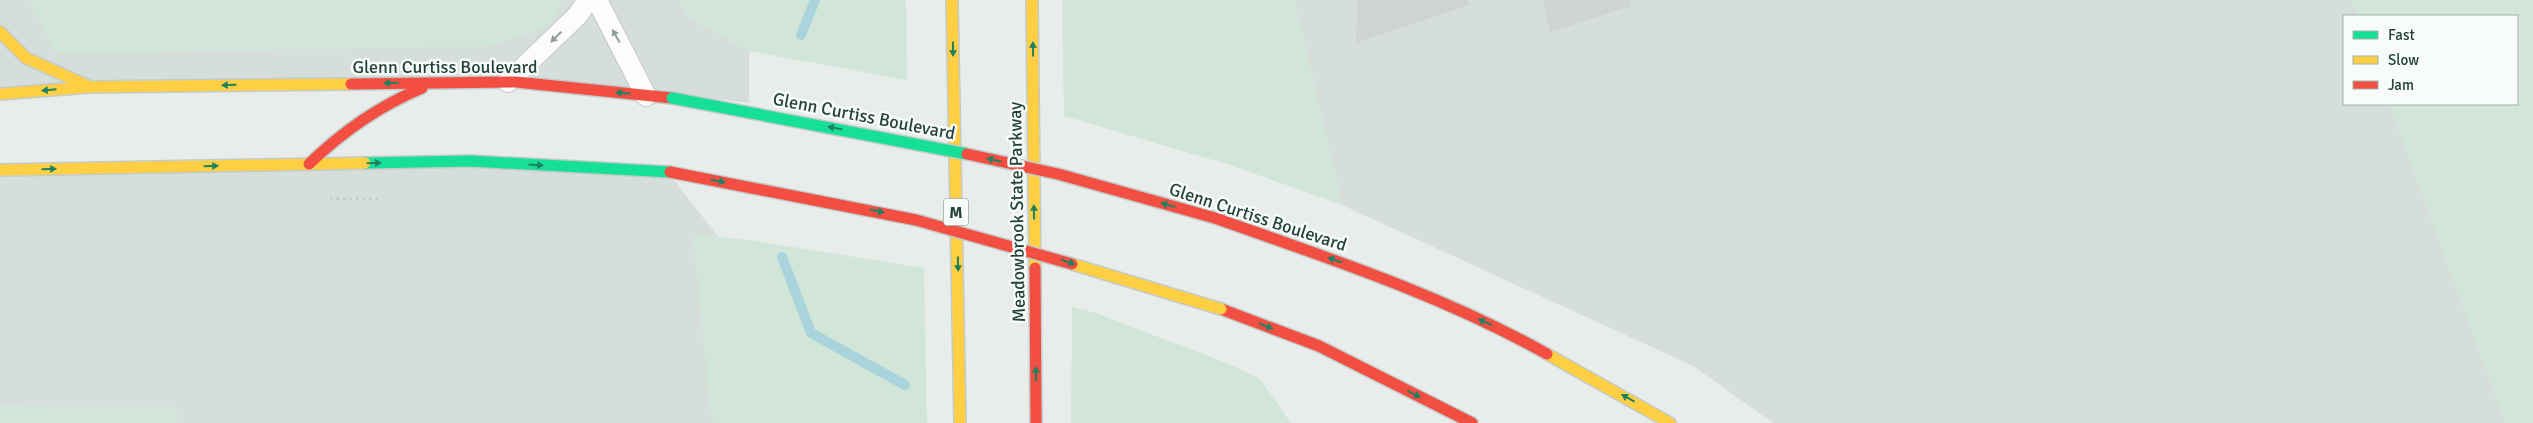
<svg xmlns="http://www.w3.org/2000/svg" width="2533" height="423" font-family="Signika,sans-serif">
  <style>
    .built { fill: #d6dedb }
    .green { fill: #d1e6d8 }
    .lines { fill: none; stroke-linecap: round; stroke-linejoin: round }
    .stream { stroke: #a9d4db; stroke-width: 10 }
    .building { fill: #cfd4d2 }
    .lane-casing { stroke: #c5cac8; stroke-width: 22 }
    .fast-casing { stroke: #c3cbc8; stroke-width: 14 }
    .slow-casing { stroke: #c3cbc8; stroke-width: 14 }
    .jam-casing { stroke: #c3cbc8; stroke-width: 14 }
    .path { stroke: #c3ccca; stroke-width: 3; stroke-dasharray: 2.5 4; stroke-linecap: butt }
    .lane { stroke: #fcfcfc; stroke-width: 20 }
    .fast { stroke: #16e098; stroke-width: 11 }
    .slow { stroke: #ffcf43; stroke-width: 11 }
    .jam { stroke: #f24e42; stroke-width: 11 }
    .fast-bridge-casing { stroke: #c3cbc8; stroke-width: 14; stroke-linecap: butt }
    .slow-bridge-casing { stroke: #c3cbc8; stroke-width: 14; stroke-linecap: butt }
    .jam-bridge-casing { stroke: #c3cbc8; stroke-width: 14; stroke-linecap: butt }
    .fast-bridge { stroke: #16e098; stroke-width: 11 }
    .slow-bridge { stroke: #ffcf43; stroke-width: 11 }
    .jam-bridge { stroke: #f24e42; stroke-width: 11 }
    .oneway { fill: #909f9b }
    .oneway2 { fill: #1e8160 }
    .labels { text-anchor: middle; stroke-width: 5; stroke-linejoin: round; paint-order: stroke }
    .shield { fill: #f7fbf9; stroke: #637a73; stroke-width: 1 }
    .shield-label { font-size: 16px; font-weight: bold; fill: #24423a }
    .street-label { font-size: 18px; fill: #24423a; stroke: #f7fbf9 }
  </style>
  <rect width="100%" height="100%" fill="#e8edeb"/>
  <!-- built -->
  <g class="built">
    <polygon points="0,0 679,0 687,16 749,51 749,103 536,77 0,89"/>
    <polygon points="1294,0 2352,0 2358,16 2344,16 2344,104 2390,104 2506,423 1773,423 1693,366 1342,205"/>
    <polygon points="470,161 673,179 766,298 765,423 0,423 0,170"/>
  </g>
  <!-- green -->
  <g class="green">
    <polygon points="28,0 562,0 549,27 488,46 56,54"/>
    <polygon points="679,0 906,0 907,80 749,51 687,16"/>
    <polygon points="1062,0 1294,0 1342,205 1230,165 1064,116"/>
    <polygon points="2352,0 2533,0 2533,423 2506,423 2390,104 2517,104 2517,16 2358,16"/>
    <polygon points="693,235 749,240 924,268 927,423 716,423 711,415"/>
    <polygon points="1072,307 1093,312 1232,365 1260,379 1291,423 1071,423"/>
    <polygon points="0,406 177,407 177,423 0,423"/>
  </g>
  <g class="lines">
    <!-- stream -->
    <g class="stream">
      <polyline points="801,35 815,0"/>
      <polyline points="782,257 811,333 905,385"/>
    </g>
  </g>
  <!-- building -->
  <g class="building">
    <polygon points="1357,0 1468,0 1469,5 1356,43"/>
    <polygon points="1543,0 1630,0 1631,6 1550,32"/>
  </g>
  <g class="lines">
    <!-- lane casing -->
    <g class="lane-casing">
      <g id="lane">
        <polyline points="597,0 646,96"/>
        <polyline points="508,82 578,15 588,0"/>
      </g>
    </g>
    <!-- fast casing -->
    <g class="fast-casing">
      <polyline id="fast" points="365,163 470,161 670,172"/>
    </g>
    <!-- slow casing -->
    <g class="slow-casing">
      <g id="slow">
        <polyline points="952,0 960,423"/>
        <polyline points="1032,0 1035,268"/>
        <polyline points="0,32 26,58 88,86"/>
        <polyline points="0,94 89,87 351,84"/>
        <polyline points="0,170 365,163"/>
        <polyline points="1547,354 1670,423"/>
      </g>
    </g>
    <!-- jam casing -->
    <g class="jam-casing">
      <g id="jam">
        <polyline points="351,84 516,82 672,98"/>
        <path d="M309 164C343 131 379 106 422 88"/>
        <path d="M1215 218C1328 258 1442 295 1547 354"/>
        <polyline points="1035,268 1036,423"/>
        <polyline points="1221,309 1319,346 1472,423"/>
      </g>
    </g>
    <!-- path -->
    <polyline class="path" points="330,199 381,199"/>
    <!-- lane -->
    <use href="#lane" class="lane"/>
    <!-- fast -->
    <use href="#fast" class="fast"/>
    <!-- slow -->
    <use href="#slow" class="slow"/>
    <!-- jam -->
    <use href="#jam" class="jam"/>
    <!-- fast-bridge casing -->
    <g class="fast-bridge-casing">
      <polyline id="fast-bridge" points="672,98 967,154"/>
    </g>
    <!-- slow-bridge casing -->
    <g class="slow-bridge-casing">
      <polyline id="slow-bridge" points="1072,264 1221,309"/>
    </g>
    <!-- jam-bridge casing -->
    <g class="jam-bridge-casing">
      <g id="jam-bridge">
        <polyline points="967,154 1058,174 1215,218"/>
        <polyline points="670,172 916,220 1072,264"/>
      </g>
    </g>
    <!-- fast-bridge -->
    <use href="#fast-bridge" class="fast-bridge"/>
    <!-- slow-bridge -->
    <use href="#slow-bridge" class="slow-bridge"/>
    <!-- jam-bridge -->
    <use href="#jam-bridge" class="jam-bridge"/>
  </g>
  <!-- one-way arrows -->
  <defs><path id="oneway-solid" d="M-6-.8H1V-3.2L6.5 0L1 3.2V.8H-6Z" transform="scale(1.25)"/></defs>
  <g class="oneway">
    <use href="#oneway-solid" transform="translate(616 36) rotate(-119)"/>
    <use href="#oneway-solid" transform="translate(556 37) rotate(136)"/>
  </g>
  <g class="oneway2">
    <use href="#oneway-solid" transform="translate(953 49) rotate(89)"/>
    <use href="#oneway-solid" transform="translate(1033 49) rotate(-91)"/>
    <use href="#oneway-solid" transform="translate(391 83) rotate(179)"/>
    <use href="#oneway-solid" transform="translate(229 85) rotate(179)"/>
    <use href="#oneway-solid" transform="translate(49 90) rotate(175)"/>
    <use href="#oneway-solid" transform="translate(623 93) rotate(-174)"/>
    <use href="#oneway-solid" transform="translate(835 128) rotate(-169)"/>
    <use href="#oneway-solid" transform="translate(994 160) rotate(-167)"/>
    <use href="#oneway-solid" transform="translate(374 163) rotate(-1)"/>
    <use href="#oneway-solid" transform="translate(536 165) rotate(3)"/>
    <use href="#oneway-solid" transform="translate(211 166) rotate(-1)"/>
    <use href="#oneway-solid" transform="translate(49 169) rotate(-1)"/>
    <use href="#oneway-solid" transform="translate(718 181) rotate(11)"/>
    <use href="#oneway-solid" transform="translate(1168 205) rotate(-164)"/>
    <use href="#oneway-solid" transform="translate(877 211) rotate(12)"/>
    <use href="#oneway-solid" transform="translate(1034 212) rotate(-91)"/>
    <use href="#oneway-solid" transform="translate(1335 260) rotate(-161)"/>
    <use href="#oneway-solid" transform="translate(1068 262) rotate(17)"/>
    <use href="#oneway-solid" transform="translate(958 264) rotate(89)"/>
    <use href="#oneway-solid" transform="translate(1485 322) rotate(-156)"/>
    <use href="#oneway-solid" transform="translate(1266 326) rotate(21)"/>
    <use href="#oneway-solid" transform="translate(1036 374) rotate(-91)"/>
    <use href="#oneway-solid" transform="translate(1414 394) rotate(27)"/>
    <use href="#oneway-solid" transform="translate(1628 398) rotate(-151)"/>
  </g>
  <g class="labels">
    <!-- shield labels -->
    <rect class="shield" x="943.5" y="198.5" width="25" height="27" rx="4"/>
    <g class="shield-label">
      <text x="956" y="218">M</text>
    </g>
    <!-- street labels -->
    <g class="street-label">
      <text x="445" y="73">Glenn Curtiss Boulevard</text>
      <text transform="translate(864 116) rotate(11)" y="6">Glenn Curtiss Boulevard</text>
      <text transform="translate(1017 212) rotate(-91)" y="6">Meadowbrook State Parkway</text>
      <text transform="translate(1258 217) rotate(18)" y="6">Glenn Curtiss Boulevard</text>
    </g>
  </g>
  <!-- legend -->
  <rect x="2343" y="15" width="175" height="90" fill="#f7fbf9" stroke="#a3b1ad"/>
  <rect x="2353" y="31" width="25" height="8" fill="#16e098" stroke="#a3b1ad"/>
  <text x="2388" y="40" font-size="15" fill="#24423a">Fast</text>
  <rect x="2353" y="56" width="25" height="8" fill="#ffcf43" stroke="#a3b1ad"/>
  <text x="2388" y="65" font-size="15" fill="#24423a">Slow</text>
  <rect x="2353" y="81" width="25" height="8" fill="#f24e42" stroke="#a3b1ad"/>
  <text x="2388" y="90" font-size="15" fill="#24423a">Jam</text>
</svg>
